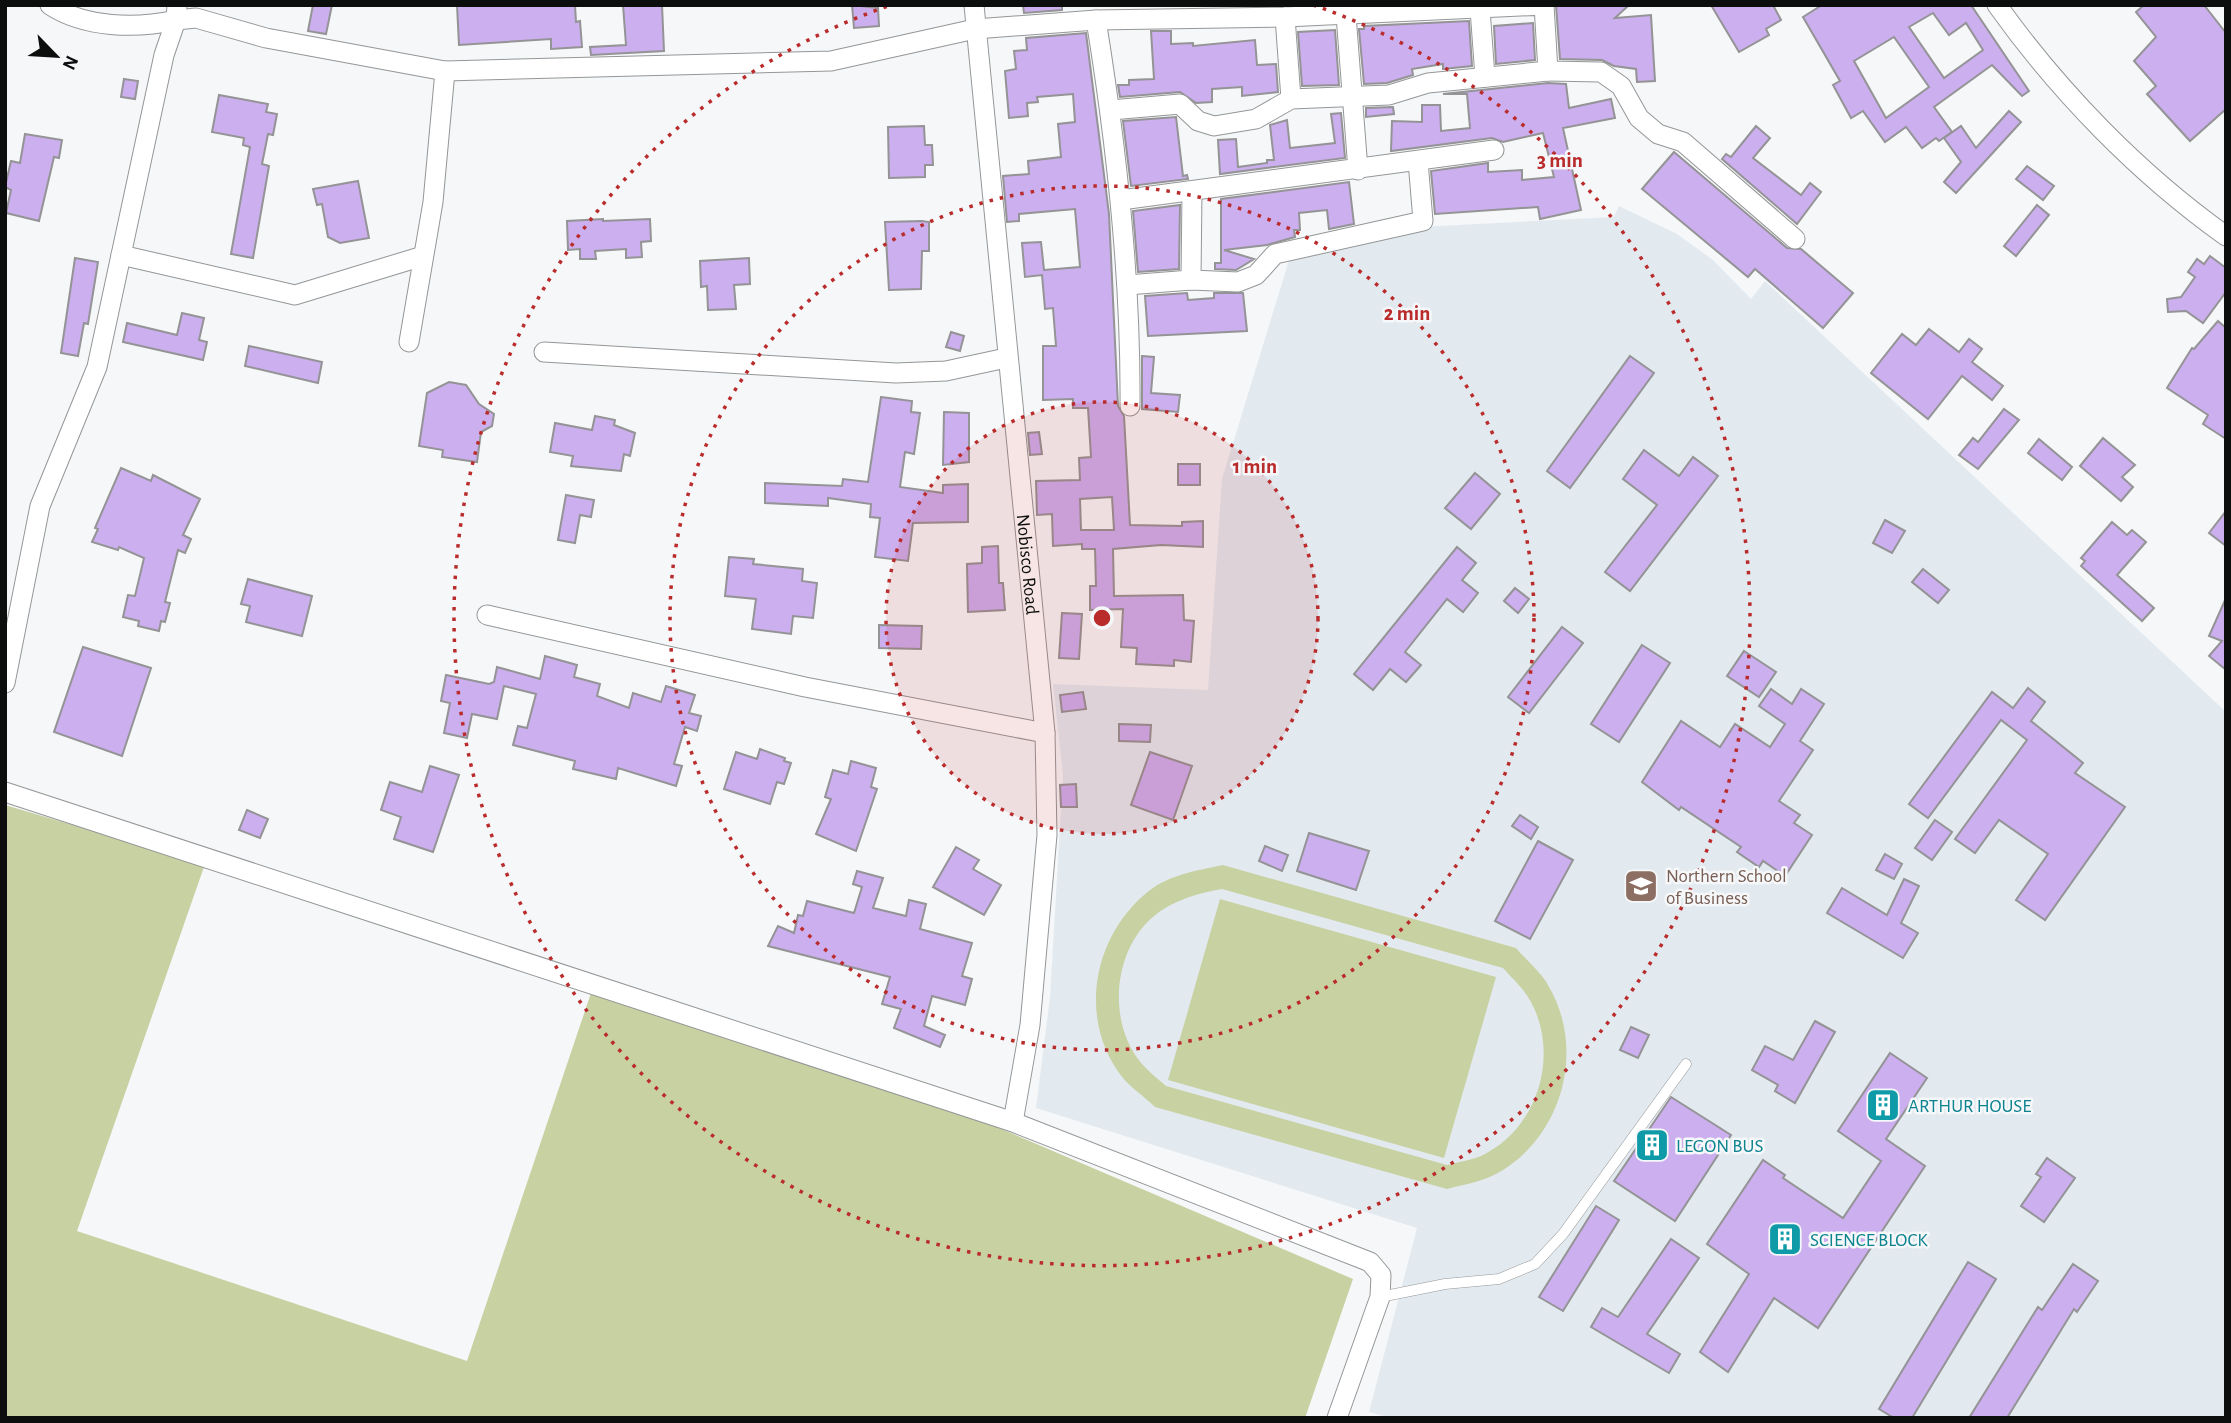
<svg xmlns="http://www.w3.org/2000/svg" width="2231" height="1423" font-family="'Alegreya Sans',sans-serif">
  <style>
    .built { fill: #e2eaf0 }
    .green { fill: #c8d1a2; fill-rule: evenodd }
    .building { fill: #ccafee; stroke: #949395; stroke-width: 2; fill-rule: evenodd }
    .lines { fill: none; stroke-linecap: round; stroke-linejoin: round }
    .service-casing { stroke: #949697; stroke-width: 11 }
    .minor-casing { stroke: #949697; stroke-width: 21 }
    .service { stroke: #fff; stroke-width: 10 }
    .minor { stroke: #fff; stroke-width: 19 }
    .ring { fill: none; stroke: #ba2b2b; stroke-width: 3.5; stroke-dasharray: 3.5 7 }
    .labels { text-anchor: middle; stroke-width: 5; stroke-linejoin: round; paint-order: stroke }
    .street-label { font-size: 19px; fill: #0c0d0d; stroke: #f5f7f9 }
    .education-label { font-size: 19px; fill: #785e54; stroke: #f5f7f9; text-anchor: start }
    .culture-label { font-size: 19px; fill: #0d838f; stroke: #f5f7f9; text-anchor: start }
    .centre { fill: #ba2b2b; stroke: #f5f7f9; stroke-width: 3.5 }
    .ring-label { font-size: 21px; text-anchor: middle; font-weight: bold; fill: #ba2b2b; stroke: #f5f7f9; stroke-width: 5; stroke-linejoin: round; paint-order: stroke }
  </style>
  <rect width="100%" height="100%" fill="#f5f7f9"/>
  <!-- built -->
  <polygon class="built" points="1619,206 1677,234 1713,260 1751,299 1765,281 2226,712 2226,1418 1391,1418 1369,1412 1417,1228 1036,1108 1050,997 1063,775 1053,684 1208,690 1222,479 1290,257 1419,227 1614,217"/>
  <!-- green -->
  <g class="green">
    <polygon points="5,805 205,864 77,1231 467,1361 591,993 992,1125 1353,1279 1305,1418 5,1418"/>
    <path d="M1223 865 1516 948C1526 960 1540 971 1548 985 1587 1050 1562 1140 1494 1175 1480 1182 1462 1185 1447 1189L1155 1107C1145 1097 1131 1088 1123 1078 1078 1022 1092 940 1144 895 1166 875 1195 871 1223 865ZM1222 889 1503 968C1511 977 1522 987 1528 997 1561 1050 1540 1127 1483 1155 1473 1160 1458 1162 1447 1165L1166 1086C1158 1079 1149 1072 1142 1064 1105 1021 1113 942 1162 910 1181 898 1200 893 1222 889Z"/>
    <polygon points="1220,899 1496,977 1444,1158 1168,1080"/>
  </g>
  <!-- building -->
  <g class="building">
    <polygon points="313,5 332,5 326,34 308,31"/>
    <polygon points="457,5 575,5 576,22 580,21 582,47 551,49 551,39 459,45"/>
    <polygon points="623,5 662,5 664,51 591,55 590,47 626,45"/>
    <polygon points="852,5 878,8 879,26 854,28"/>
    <polygon points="1023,5 1062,5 1062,10 1024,13"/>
    <polygon points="1556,5 1629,5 1615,18 1651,15 1655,81 1637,82 1636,69 1614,66 1602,60 1560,59"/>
    <polygon points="1711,5 1773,5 1781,20 1766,29 1769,35 1739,52"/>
    <path d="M1822 5H1971L2029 91 2022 96 1992 65 1934 107 1952 132 1939 141 1936 138 1922 148 1906 127 1885 142 1863 111 1851 118 1833 85 1840 81 1803 17ZM1933 13 1949 35 1966 23 1983 50 1944 78 1909 27ZM1894 37 1929 87 1886 118 1854 61Z"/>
    <polygon points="2144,5 2204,5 2226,33 2226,109 2190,141 2147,94 2156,86 2134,61 2156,37 2136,12"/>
    <polygon points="1469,21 1472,66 1443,69 1443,64 1412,69 1413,75 1387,83 1364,84 1359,29 1364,29 1364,26"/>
    <polygon points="1533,23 1535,60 1496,64 1494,26"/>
    <polygon points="1335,30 1339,85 1302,86 1298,32"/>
    <polygon points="1151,31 1171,31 1171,44 1193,43 1193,46 1255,40 1257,65 1276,64 1278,92 1242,96 1242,87 1212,89 1212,102 1196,103 1180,92 1120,97 1118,85 1129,85 1129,80 1154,79"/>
    <path d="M1086 33 1109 214 1118 406 1124 416 1130 525 1182 526V522L1203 521V547L1161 545 1113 549 1114 596 1183 595 1184 620 1194 621 1191 662 1174 660V666L1136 664 1137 648 1121 647 1123 609 1090 610V586H1096L1095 549H1082V544L1053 546 1052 514 1037 515 1036 481 1080 480 1079 458 1091 457 1088 408H1073V399L1043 400V346H1056L1053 308 1045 309 1042 275 1025 277 1022 243 1041 242 1044 270 1080 267 1075 209 1019 214V221L1007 222 1003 176 1029 174 1028 161 1061 157 1058 124 1075 122 1073 94 1037 97 1038 102 1027 103 1028 116 1009 118 1005 71 1016 69 1014 51 1027 50 1026 38ZM1112 497 1114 530H1081L1080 499Z"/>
    <polygon points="124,79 138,81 135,99 121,97"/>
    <polygon points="1548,83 1566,84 1569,108 1611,99 1615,118 1563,128 1581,210 1540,219 1538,207 1435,214 1431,171 1488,163 1488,172 1522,170 1522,180 1554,177 1543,133 1503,142 1492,138 1391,151 1392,121 1422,122 1422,105 1440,105 1441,131 1470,128 1467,94 1443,94"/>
    <polygon points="219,95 268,104 266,112 277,114 273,135 268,134 262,164 269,166 253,258 231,254 250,147 243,145 244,138 212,132"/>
    <polygon points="1393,107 1394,114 1366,117 1366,108"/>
    <polygon points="2009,111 2021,122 1956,193 1944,182 1961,162 1944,138 1961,126 1976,148"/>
    <polygon points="1341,113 1345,158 1220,174 1218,140 1236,139 1238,167 1267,163 1267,160 1274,160 1270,125 1287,120 1290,148 1335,143 1331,114"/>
    <polygon points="1176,117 1183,176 1187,175 1188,179 1131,186 1123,121"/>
    <polygon points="924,126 925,145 932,145 933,165 925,165 925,177 889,178 888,127"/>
    <polygon points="1756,126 1770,138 1753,158 1801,195 1810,183 1821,192 1797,224 1722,159 1726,154 1731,157"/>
    <polygon points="25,134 62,140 59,158 54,157 39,221 6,213 11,190 5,187 11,161 20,163"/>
    <polygon points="1674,152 1787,248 1801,249 1853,293 1823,328 1755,269 1748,277 1642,189"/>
    <polygon points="2027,166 2054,186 2043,200 2016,179"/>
    <polygon points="358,181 369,238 340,243 328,237 322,204 317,205 313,189"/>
    <polygon points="1349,182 1354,224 1329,229 1327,210 1299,213 1300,230 1294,230 1295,237 1267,245 1224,250 1254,259 1236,270 1215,269 1215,263 1221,263 1221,199"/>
    <polygon points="1180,205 1179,269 1138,272 1133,211"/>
    <polygon points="2037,205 2049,215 2016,256 2004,246"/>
    <polygon points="603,219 603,221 650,219 651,241 641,242 642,257 626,258 626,249 595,251 596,259 580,259 580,249 568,250 567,221"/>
    <polygon points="922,221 929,222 929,251 922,251 921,289 889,290 885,222"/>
    <polygon points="2210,256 2226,268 2226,292 2203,323 2186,311 2168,312 2167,299 2181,297 2195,277 2188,272 2197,259 2204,264"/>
    <polygon points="75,258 98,262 88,324 84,323 78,356 61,353"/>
    <polygon points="749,258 750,284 734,285 736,309 708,310 707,286 701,287 700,261"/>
    <polygon points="1187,293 1188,300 1214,298 1214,293 1243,293 1247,331 1148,336 1145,296"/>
    <polygon points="182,313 204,318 199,340 207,342 203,360 123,342 127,323 177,335"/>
    <polygon points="2218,321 2226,328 2226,439 2203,424 2208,415 2167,388 2192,348 2194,349"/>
    <polygon points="1929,329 1959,352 1969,339 1982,349 1972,362 2003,386 1992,400 1962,376 1928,419 1871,373 1902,334 1916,345"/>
    <polygon points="951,332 964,336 960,351 946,347"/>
    <polygon points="249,346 322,362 318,383 245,366"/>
    <polygon points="1142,356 1154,357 1151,393 1180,395 1178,412 1142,409"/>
    <polygon points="1630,356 1654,373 1570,488 1547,471"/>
    <polygon points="449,382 466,385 479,404 494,414 492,426 481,432 477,462 442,457 443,450 419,446 427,393"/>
    <polygon points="881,397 912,401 911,412 920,413 914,454 905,452 900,487 943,493 943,485 968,484 968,522 913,523 908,561 875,557 880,518 870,517 871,504 828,498 828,506 765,503 765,483 842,486 843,479 868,482"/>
    <polygon points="2004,409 2019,420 1978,469 1959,455 1973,438 1978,442"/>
    <polygon points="944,412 969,413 969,462 943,465"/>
    <polygon points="595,416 615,420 614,425 635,433 630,456 624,454 621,471 571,466 573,456 550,452 555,423 592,430"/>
    <polygon points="1039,432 1042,454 1030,455 1028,433"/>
    <polygon points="2103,438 2135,465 2122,477 2133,487 2121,501 2080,466"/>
    <polygon points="2039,439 2072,467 2062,480 2028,453"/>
    <polygon points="1644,450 1679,476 1693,457 1718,476 1630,591 1605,572 1657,505 1623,479"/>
    <rect x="1178" y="464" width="22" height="21"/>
    <polygon points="121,468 151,481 153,475 200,499 183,535 191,539 185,553 178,550 165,602 170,603 165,622 161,621 159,631 138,626 139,621 123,617 128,595 135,596 144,558 119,547 118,550 92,542 98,529 95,528"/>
    <polygon points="1475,473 1500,494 1471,529 1445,508"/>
    <polygon points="566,495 594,500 591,517 580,515 575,543 558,540"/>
    <polygon points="2226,511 2226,546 2209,533"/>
    <polygon points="1885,520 1905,531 1892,553 1873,543"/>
    <polygon points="2112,522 2127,535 2132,530 2146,542 2117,575 2154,608 2142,621 2081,566 2085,561 2081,558"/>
    <polygon points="998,546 999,583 1003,583 1005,610 968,612 967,564 982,563 982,547"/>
    <polygon points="1457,547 1476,563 1462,580 1478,593 1463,612 1447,599 1405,652 1421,665 1406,682 1390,669 1373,690 1354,674"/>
    <polygon points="729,557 754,559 753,564 803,569 802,581 817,583 813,618 793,616 791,634 752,629 756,599 725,596"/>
    <polygon points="1923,569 1949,590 1938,603 1912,582"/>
    <polygon points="248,579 312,596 302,636 246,622 250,606 241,604"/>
    <polygon points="1515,588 1529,599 1518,613 1504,601"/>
    <polygon points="2226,598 2226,670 2209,656 2222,641 2209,636"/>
    <polygon points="1062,613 1082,614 1079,659 1059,658"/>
    <polygon points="879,625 922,626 921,649 879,648"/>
    <polygon points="1562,627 1583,643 1529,713 1508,697"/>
    <polygon points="1642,645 1670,663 1619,742 1591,724"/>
    <polygon points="83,647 151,668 122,756 54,732"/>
    <polygon points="1744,651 1776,672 1759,697 1727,676"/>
    <polygon points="545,656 577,665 574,677 600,684 597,696 629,708 633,693 661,702 666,686 695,695 689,713 701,716 697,731 685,727 674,764 682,766 676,786 618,768 616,779 573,769 575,761 513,745 518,726 527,728 536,694 504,686 497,719 472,714 467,738 444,733 450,703 441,701 446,675 489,684 494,682 497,667 540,679"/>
    <polygon points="2028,688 2045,702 2031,721 2083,763 2075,773 2125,807 2045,920 2016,900 2048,854 1999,820 1975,853 1955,839 2027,740 2001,720 1928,818 1909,804 1992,692 2013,708"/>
    <polygon points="1771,689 1792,704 1801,689 1824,704 1800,741 1813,750 1779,801 1800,815 1794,823 1812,835 1785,876 1763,861 1759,867 1737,852 1741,847 1681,807 1679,810 1642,782 1681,721 1720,747 1735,724 1770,747 1785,724 1759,706"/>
    <polygon points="1083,692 1086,709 1062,712 1060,695"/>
    <polygon points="1119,724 1151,725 1150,742 1119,741"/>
    <polygon points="760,749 785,758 784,761 791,763 784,784 777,782 770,804 724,789 736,752 757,759"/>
    <polygon points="1150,752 1192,766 1173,820 1131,805"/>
    <polygon points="851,761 876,768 871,787 877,789 856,851 816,834 831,799 825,797 833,770 848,774"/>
    <polygon points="430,766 459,775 433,852 394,839 401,817 381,810 390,782 422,792"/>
    <polygon points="1076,784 1077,807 1061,807 1060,785"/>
    <polygon points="247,810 268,819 260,838 239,830"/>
    <polygon points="1520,815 1538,827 1531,839 1512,826"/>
    <polygon points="1935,820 1952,832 1932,860 1915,848"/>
    <polygon points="1309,833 1369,851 1356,890 1297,871"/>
    <polygon points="1538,841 1573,860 1530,939 1495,921"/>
    <polygon points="1265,846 1288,855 1282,871 1259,861"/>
    <polygon points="956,847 979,860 973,869 1001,885 984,915 933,887"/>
    <polygon points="1885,854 1902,864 1894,879 1876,870"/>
    <polygon points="857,871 883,878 873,908 906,916 909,900 926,904 920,929 972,943 962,976 972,979 965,1005 932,996 924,1026 945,1035 940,1047 894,1028 901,1009 882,1004 890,977 768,946 778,926 794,933 798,915 803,916 807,901 854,913 862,887 853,884"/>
    <polygon points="1904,879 1919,886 1901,923 1918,933 1903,958 1827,913 1842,888 1887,915"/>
    <polygon points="1815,1021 1835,1032 1795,1103 1775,1091 1778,1085 1752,1070 1765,1046 1793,1060"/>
    <polygon points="1631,1027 1649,1035 1638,1058 1620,1050"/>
    <polygon points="1890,1053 1927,1078 1886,1139 1925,1166 1818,1328 1774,1298 1728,1372 1700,1352 1749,1274 1707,1244 1763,1160 1785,1175 1783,1178 1843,1218 1881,1161 1838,1131"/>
    <polygon points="1671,1097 1731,1135 1675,1221 1614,1181"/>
    <polygon points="2047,1158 2075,1178 2044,1222 2021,1206 2041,1177 2036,1174"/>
    <polygon points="1596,1206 1619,1220 1563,1311 1539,1297"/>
    <polygon points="1671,1239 1699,1258 1647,1334 1680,1354 1669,1373 1591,1327 1602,1308 1618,1317"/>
    <polygon points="1968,1262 1996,1279 1912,1418 1894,1418 1879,1409"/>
    <polygon points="2073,1264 2098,1281 2077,1312 2074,1309 2007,1418 1969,1418 2038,1307 2042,1310"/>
  </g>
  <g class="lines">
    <!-- service casing -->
    <g class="service-casing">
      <polyline id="service" points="1380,1297 1445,1284 1499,1279 1535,1264 1563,1234 1686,1064"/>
    </g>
    <!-- minor casing -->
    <g class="minor-casing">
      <g id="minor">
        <path d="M50 5C85 28 136 29 176 20L177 5"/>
        <path id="s1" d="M974 5 1045 733 1047 835 1030 1025 1013 1122"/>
        <path d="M1997 5C2059 92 2139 174 2226 236"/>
        <polyline points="1480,9 1485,77"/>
        <polyline points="1346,15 1358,170"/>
        <polyline points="1285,17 1291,99"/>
        <path d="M1096 20C1117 148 1131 277 1130 406"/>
        <polyline points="1111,110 1180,104 1198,121 1214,126 1256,119 1291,99 1389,95 1428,83 1548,71"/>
        <polyline points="1121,200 1494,150"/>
        <polyline points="121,255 295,295 423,256"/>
        <polyline points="1191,280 1192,191"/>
        <polyline points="1127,285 1191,280 1238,282 1256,275 1275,254 1423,221 1418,161"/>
        <polyline points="409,342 433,202 445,71"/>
        <polyline points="544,352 896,373 946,371 1006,358"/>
        <polyline points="487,615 805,687 1045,733"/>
        <polyline points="5,683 40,506 97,367 164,55 176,20 196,18 266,38 445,71 831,61 975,29 1096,20 1285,17 1544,5 1548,71 1601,72 1621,86 1639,118 1658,134 1683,142 1795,239"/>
        <polyline points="5,792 1013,1122 1370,1262 1381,1275 1380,1297 1337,1418"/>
      </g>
    </g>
    <!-- service -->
    <use href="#service" class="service"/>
    <!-- minor -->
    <use href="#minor" class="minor"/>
  </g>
  <!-- distance rings -->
  <circle cx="1102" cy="618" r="216" fill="#ba2b2b" fill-opacity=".12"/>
  <g class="ring">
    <circle cx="1102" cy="618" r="216"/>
    <circle cx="1102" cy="618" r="432"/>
    <path d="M1313 5A648 648 0 1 1 891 5"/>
  </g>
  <!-- icons -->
  <defs>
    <g id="school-square" transform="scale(1.75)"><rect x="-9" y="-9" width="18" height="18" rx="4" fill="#8d6e63" stroke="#f5f7f9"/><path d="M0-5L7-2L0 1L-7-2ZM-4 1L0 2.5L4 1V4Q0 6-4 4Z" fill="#fff"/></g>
    <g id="building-square" transform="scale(1.75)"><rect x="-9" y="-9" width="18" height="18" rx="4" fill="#0f9aa8" stroke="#f5f7f9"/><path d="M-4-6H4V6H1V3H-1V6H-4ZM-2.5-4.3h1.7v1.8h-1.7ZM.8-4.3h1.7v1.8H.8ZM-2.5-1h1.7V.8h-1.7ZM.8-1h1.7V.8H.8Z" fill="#fff"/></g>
  </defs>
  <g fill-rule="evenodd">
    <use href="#school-square" x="1641" y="886"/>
    <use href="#building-square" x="1883" y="1105"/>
    <use href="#building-square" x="1652" y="1145"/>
    <use href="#building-square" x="1785" y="1239"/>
  </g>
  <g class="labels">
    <!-- street labels -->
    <g class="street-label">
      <text dy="7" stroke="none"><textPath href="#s1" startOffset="562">Nobisco Road</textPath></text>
    </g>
    <!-- education labels -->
    <g class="education-label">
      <text x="1666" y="882">Northern School<tspan x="1666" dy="22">of Business</tspan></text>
    </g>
    <!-- culture labels -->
    <g class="culture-label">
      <text x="1908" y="1112">ARTHUR HOUSE</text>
      <text x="1676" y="1152">LEGON BUS</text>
      <text x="1810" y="1246">SCIENCE BLOCK</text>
    </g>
  </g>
  <circle cx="1102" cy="618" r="10" class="centre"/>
  <g class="ring-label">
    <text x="1560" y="167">3 min</text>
    <text x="1407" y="320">2 min</text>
    <text x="1255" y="473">1 min</text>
  </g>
  <!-- border -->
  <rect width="2231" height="1423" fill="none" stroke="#0c0d0d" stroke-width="14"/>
  <!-- north arrow -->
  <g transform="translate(56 56) rotate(115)" stroke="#f5f7f9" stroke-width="5" paint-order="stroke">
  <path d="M0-5L12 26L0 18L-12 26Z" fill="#0c0d0d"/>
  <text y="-10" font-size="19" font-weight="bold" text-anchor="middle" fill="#0c0d0d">N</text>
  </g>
</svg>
